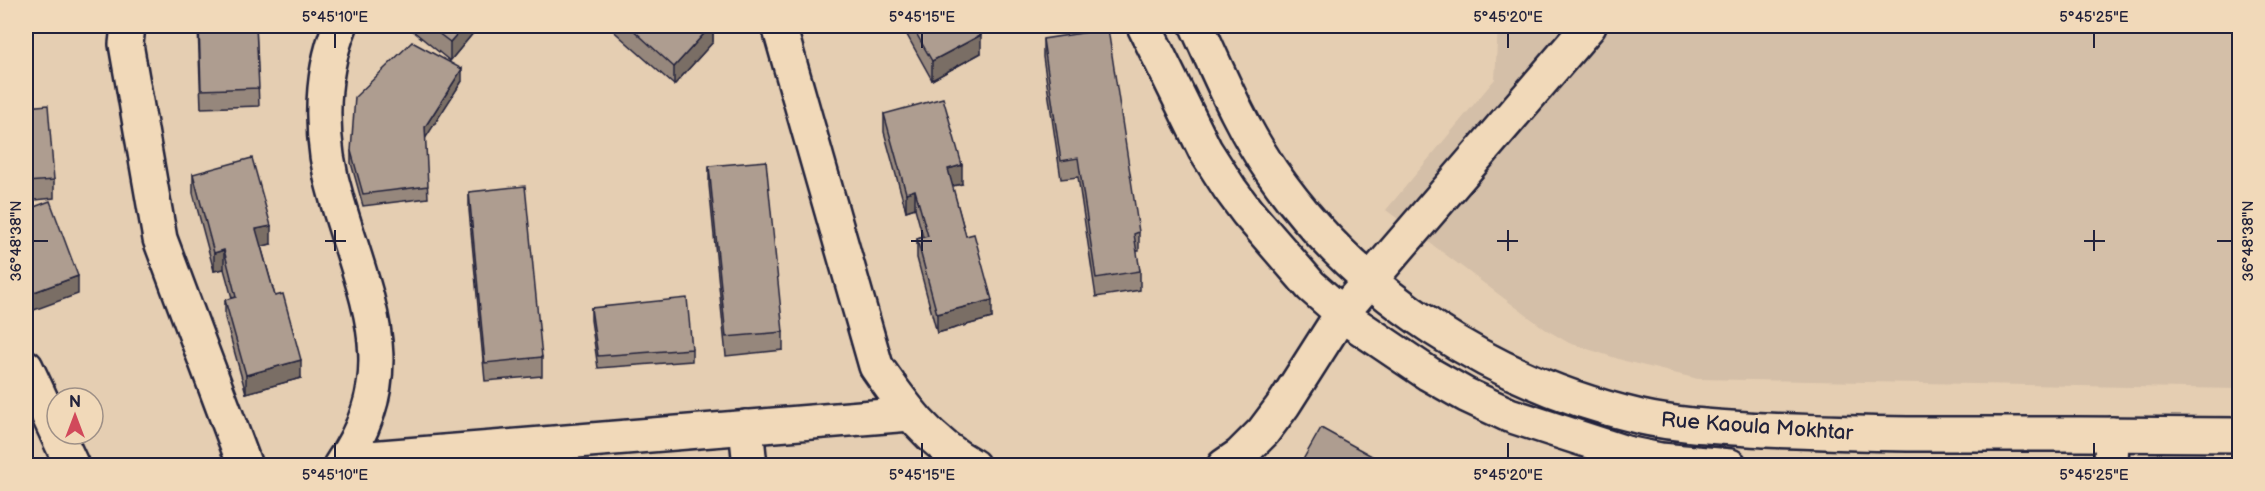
<svg xmlns="http://www.w3.org/2000/svg" width="2265" height="491" font-family="'Balsamiq Sans',sans-serif">
  <style>
    .built { fill: #d4bfa8 }
    .lines { fill: none; stroke-linecap: round; stroke-linejoin: round }
    .minor-casing { stroke: #22223b; stroke-width: 38 }
    .major-casing { stroke: #22223b; stroke-width: 38 }
    .minor { stroke: #f1d9b9; stroke-width: 33 }
    .major { stroke: #f1d9b9; stroke-width: 33 }
    .wall { fill: #96877c; stroke: #22223b; stroke-width: 1.5 }
    .shaded-wall { fill: #7a6e65; stroke: #22223b; stroke-width: 1.5 }
    .building { fill: #ae9d90; stroke: #22223b; stroke-width: 1.5 }
    .ticks { fill: none; stroke: #22223b; stroke-width: 2 }
    .labels { text-anchor: middle; stroke-width: 6; stroke-linejoin: round; paint-order: stroke }
    .street-label { font-size: 21px; fill: #22223b; stroke: #f1d9b9 }
    .neatline { fill: none; stroke: #22223b; stroke-width: 2 }
    .ticks-label { font-size: 15px; text-anchor: middle; fill: #22223b }
  </style>
  <rect width="100%" height="100%" fill="#e5ceb2"/>
  <filter id="ink" filterUnits="userSpaceOnUse"><feTurbulence type="fractalNoise" baseFrequency=".0167" numOctaves="2"/><feDisplacementMap in="SourceGraphic" scale="12" xChannelSelector="R" yChannelSelector="G"/><feConvolveMatrix kernelMatrix="1 2 1 2 8 2 1 2 1" color-interpolation-filters="sRGB"/></filter>
  <g filter="url(#ink)">
    <!-- built -->
    <polygon class="built" points="1498,26 2239,26 2239,389 1698,379 1625,361 1569,343 1545,329 1386,210 1495,79"/>
    <g class="lines">
      <!-- minor casing -->
      <g class="minor-casing">
        <g id="minor">
          <polyline points="128,26 126,44 160,239 245,466"/>
          <path d="M779 26 876 366C905 408 928 441 973 466"/>
          <polyline points="26,367 72,466"/>
          <polyline points="746,427 750,466"/>
          <polyline points="344,460 910,414"/>
          <path d="M340 466C407 372 365 297 337 200 320 144 318 80 340 26"/>
          <polyline points="1224,466 1240,455 1263,432 1284,404 1342,313 1589,26"/>
        </g>
      </g>
      <!-- major casing -->
      <g class="major-casing">
        <g id="major">
          <polyline points="1144,26 1205,150 1230,189 1247,212 1311,286 1352,322 1429,374 1466,395 1509,415 1626,453 1660,460 1730,466"/>
          <path d="M1197 26C1220 76 1241 127 1272 172 1359 297 1494 383 1641 417 1681 426 1722 427 1763 430 1816 432 1868 434 1921 434 2028 434 2133 434 2240 435"/>
          <polyline points="2111,466 2112,434"/>
        </g>
      </g>
      <!-- minor -->
      <use href="#minor" class="minor"/>
      <!-- major -->
      <use href="#major" class="major"/>
    </g>
    <!-- wall -->
    <g class="wall">
      <polygon points="198,26 256,26 259,106 201,108"/>
      <polygon points="407,26 479,26 450,61"/>
      <polygon points="608,26 713,26 713,42 674,85"/>
      <polygon points="902,26 976,26 981,53 932,80"/>
      <polygon points="1043,39 1139,232 1139,251 1136,251 1140,271 1140,290 1096,297 1078,177 1061,179 1043,57"/>
      <polygon points="462,81 425,137 428,198 363,206 351,163 351,151"/>
      <polygon points="26,107 54,180 54,198 26,201"/>
      <polygon points="884,114 962,184 952,186 966,236 992,318 937,333 917,258 917,239 923,237 915,208 906,211 884,132"/>
      <polygon points="709,166 783,332 783,350 726,356 709,185"/>
      <polygon points="193,174 271,244 261,246 275,296 301,378 246,393 225,318 225,300 232,298 224,269 214,271 193,193"/>
      <polygon points="469,192 542,357 542,376 485,381 469,210"/>
      <polygon points="591,308 692,349 692,361 598,368 591,320"/>
    </g>
    <!-- shaded-wall -->
    <g class="shaded-wall">
      <polygon points="464,26 479,26 450,61 450,42"/>
      <polygon points="711,26 713,26 713,42 674,85 674,67"/>
      <polygon points="981,35 981,53 932,80 932,61"/>
      <polygon points="462,69 462,81 425,139 425,127"/>
      <polygon points="962,165 962,184 948,187 948,169"/>
      <polygon points="915,190 915,208 906,211 906,193"/>
      <polygon points="271,226 271,244 256,248 256,229"/>
      <polygon points="224,250 224,269 214,271 214,253"/>
      <polygon points="78,276 78,294 26,313 26,295"/>
      <polygon points="992,300 992,318 937,333 937,314"/>
      <polygon points="301,360 301,378 246,393 246,375"/>
    </g>
    <!-- building -->
    <g class="building">
      <polygon points="199,26 256,26 259,88 201,90"/>
      <polygon points="429,26 464,26 450,42"/>
      <polygon points="629,26 711,26 674,67"/>
      <polygon points="912,26 976,26 981,35 932,61"/>
      <polygon points="1108,29 1139,232 1134,234 1140,271 1096,278 1078,158 1061,161 1043,39"/>
      <polygon points="412,42 462,69 425,127 428,186 363,194 351,151 355,97"/>
      <polygon points="943,98 962,165 948,169 966,236 974,234 992,300 937,314 917,239 928,236 915,190 906,193 884,114"/>
      <polygon points="48,105 54,180 26,182 26,107"/>
      <polygon points="252,158 271,226 256,229 275,296 283,294 301,360 246,375 225,300 236,297 224,250 214,253 193,174"/>
      <polygon points="766,161 783,332 726,337 709,166"/>
      <polygon points="525,186 542,357 485,363 469,192"/>
      <polygon points="50,201 78,276 26,295 26,210"/>
      <polygon points="687,298 692,349 598,356 591,308"/>
      <polygon points="1321,428 1388,465 1300,465"/>
    </g>
  </g>
  <!-- ticks -->
  <path class="ticks" d="M335 33V48M922 33V48M1508 33V48M2094 33V48M335 230V251M922 230V251M1508 230V251M2094 230V251M33 241H48M325 241H346M911 241H932M1497 241H1518M2084 241H2105M2217 241H2232M335 443V458M922 443V458M1508 443V458M2094 443V458"/>
  <g class="labels">
    <!-- street labels -->
    <g class="street-label">
      <text transform="translate(1757 426) rotate(4)" y="7">Rue Kaoula Mokhtar</text>
    </g>
  </g>
  <!-- margin -->
  <rect width="2265" height="491" fill="none" stroke="#f1d9b9" stroke-width="66"/>
  <!-- north arrow -->
  <g transform="translate(75 416)"><circle r="28" fill="#f1d9b9" stroke="#9e9087" stroke-width="1.5"/>
  <path d="M0-4.5L10 22L0 15L-10 22Z" fill="#d1495b"/>
  <text y="-9" font-size="16" font-weight="bold" text-anchor="middle" fill="#22223b">N</text>
  </g>
  <rect x="33" y="33" width="2199" height="425" class="neatline"/>
  <g class="ticks-label">
    <text x="335" y="22">5°45'10"E</text>
    <text x="922" y="22">5°45'15"E</text>
    <text x="1508" y="22">5°45'20"E</text>
    <text x="2094" y="22">5°45'25"E</text>
    <text transform="translate(16 241) rotate(-90)" y="5">36°48'38"N</text>
    <text transform="translate(2248 241) rotate(-90)" y="5">36°48'38"N</text>
    <text x="335" y="480">5°45'10"E</text>
    <text x="922" y="480">5°45'15"E</text>
    <text x="1508" y="480">5°45'20"E</text>
    <text x="2094" y="480">5°45'25"E</text>
  </g>
</svg>
